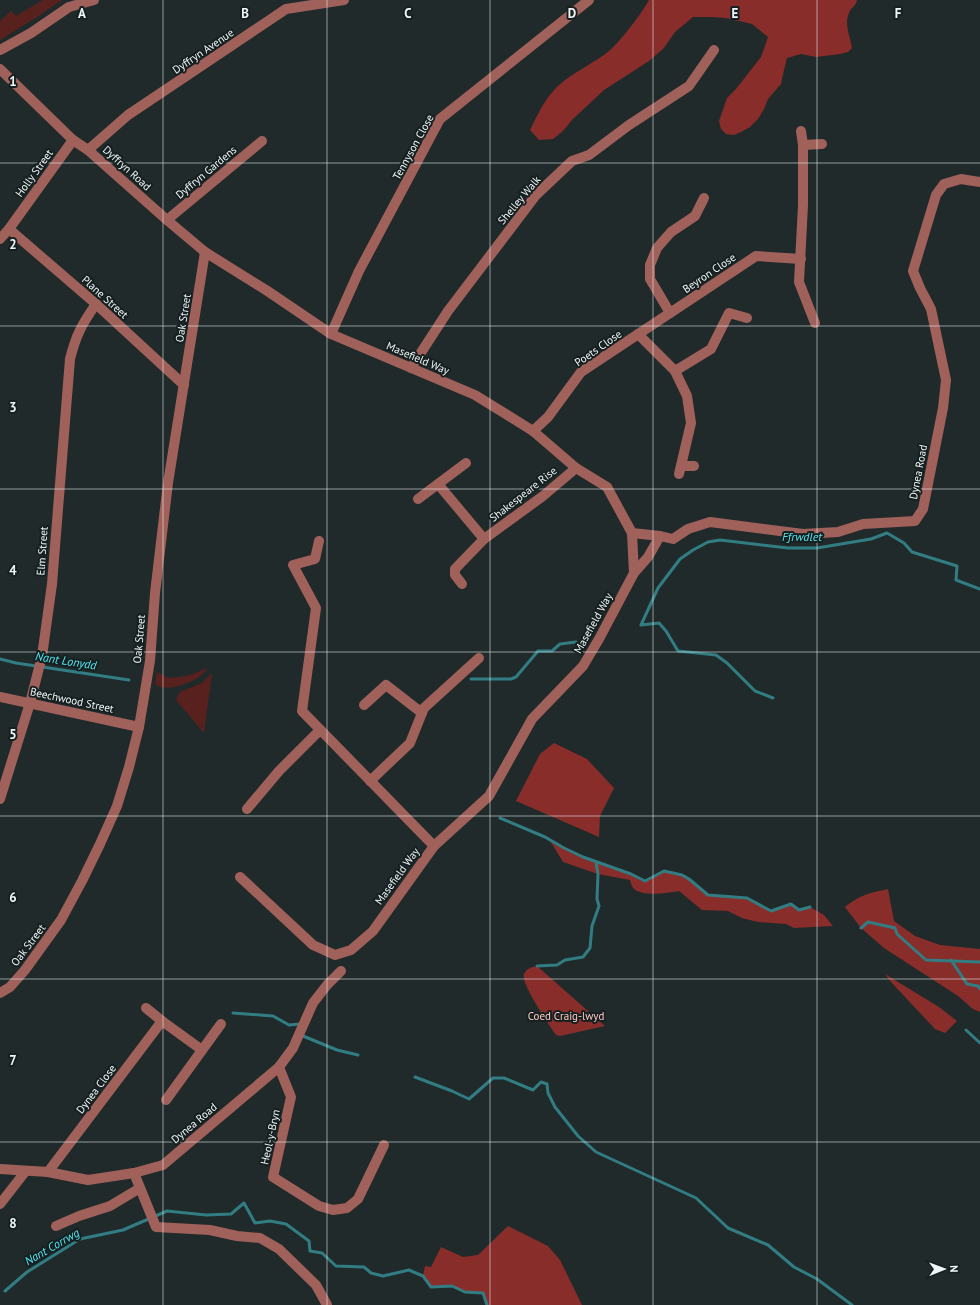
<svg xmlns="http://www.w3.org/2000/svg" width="980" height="1305" font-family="'PT Sans',sans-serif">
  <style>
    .green { fill: #59211e }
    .forest { fill: #882d2a }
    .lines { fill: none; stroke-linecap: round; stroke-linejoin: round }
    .stream { stroke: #317d83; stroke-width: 3 }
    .minor { stroke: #a0615b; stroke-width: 10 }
    .grid { fill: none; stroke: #f0f6f7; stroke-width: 1; stroke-opacity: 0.55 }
    .labels { text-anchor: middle; stroke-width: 4; stroke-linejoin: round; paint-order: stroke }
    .street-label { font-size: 11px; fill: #f0f6f7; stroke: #162021 }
    .park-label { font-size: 11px; fill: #fdc8c2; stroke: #162021 }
    .water-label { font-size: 12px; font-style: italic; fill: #52e5f0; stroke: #162021 }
    .grid-label { font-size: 13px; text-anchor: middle; font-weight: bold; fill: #f0f6f7; stroke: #162021; stroke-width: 4; stroke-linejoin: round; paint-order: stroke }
  </style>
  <rect width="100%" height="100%" fill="#202a2a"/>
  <!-- green -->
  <g class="green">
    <polygon points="43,0 62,0 37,17 0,40 0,21 11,11 16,16"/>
    <path d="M208 668C205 671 202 675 199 677 189 684 164 693 155 684L157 672 169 678 187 676Z"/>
    <polygon points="212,673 204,733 176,700 180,692 202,683"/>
  </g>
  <!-- forest -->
  <g class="forest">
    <path d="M649 0H857C855 8 851 7 849 13 844 24 850 36 852 48L848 52 840 54 816 57 801 54 787 58 784 70 781 84 768 99 764 109 758 119 750 127 741 132 734 135 726 134 721 129 719 121 727 98 736 89 761 57 768 37 752 24 726 18 713 17H693L675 32 664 48 649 61 604 90 572 120 563 131 553 139 539 140 530 130C538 114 545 98 558 86 573 72 593 64 609 51 620 42 642 13 649 0Z"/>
    <polygon points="554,743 587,759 614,788 600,816 599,837 516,801 540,754"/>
    <path d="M549 839C581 858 613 865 645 881L664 871 682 875 689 879 708 895 747 898 771 911 791 904 799 910 810 907 824 915 833 926 794 928 786 924 758 922 742 918 728 911 702 910 679 891C668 893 644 897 634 889 632 887 631 884 630 880L598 874 563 862Z"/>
    <path d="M888 889 894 921 915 936 940 945 980 949V1012L973 1009 958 996 884 948 861 928 845 907C860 895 869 893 888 889Z"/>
    <path d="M537 966 605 1026 560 1036 556 1035C549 1025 520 983 524 974 527 968 532 967 537 966Z"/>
    <polygon points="885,974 939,1007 957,1021 945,1033 935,1029 891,982"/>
    <polygon points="508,1226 548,1246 560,1260 582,1305 487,1305 483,1293 465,1292 452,1286 431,1287 423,1276 425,1266 431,1267 441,1247 463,1257 478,1255"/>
  </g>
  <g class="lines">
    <!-- stream -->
    <g class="stream">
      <polyline points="0,659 16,663 129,680"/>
      <polyline points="471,679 511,679 516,677 538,651 552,651 560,644 576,642"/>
      <polyline points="773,698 755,691 727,663 716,655 678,651 666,631 659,623 641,625 658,588 680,559 693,550 708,542 720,540 788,548 817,548 871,539 887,533 904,543 912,552 957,566 956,580 980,589"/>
      <polyline points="500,818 545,837 564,848 583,857 631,874 645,881 664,871 682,875 689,879 708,895 747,898 771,911 791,904 799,910 810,907"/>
      <polyline points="861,928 868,922 895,928 897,934 926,960 980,962"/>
      <polyline points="951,960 967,984 978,986 980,989"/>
      <polyline points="537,966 557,965 565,960 583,957 590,948 592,926 599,906 597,899 598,874 596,862"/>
      <polyline points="233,1013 273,1016 289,1025 300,1024"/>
      <polyline points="966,1030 980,1043"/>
      <polyline points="302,1034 303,1036 337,1050 358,1055"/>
      <polyline points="415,1077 452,1091 469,1099 493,1078 504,1078 533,1090 541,1082 547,1084 548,1093 555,1107 578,1136 596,1152 696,1198 728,1228 768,1245 794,1267 817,1279 852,1305"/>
      <polyline points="5,1291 27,1272 80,1239 123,1230 167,1211 206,1215 231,1214 244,1203 255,1223 270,1221 286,1224 309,1241 310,1251 322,1253 336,1266 364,1267 371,1273 383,1276 409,1270 423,1276 431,1287 452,1286 465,1292 483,1293 487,1305"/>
    </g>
    <!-- minor -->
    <g class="minor">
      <polyline points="0,50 31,33 69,7 94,0"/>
      <polyline points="0,69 73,140 88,150 167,220 205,252 266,290 331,334 475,395 533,431 576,468 607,487 632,533 634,573 599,639 583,666 532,719 489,796 434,846 373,931 351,950 335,955 313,945 240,877"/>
      <polyline points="801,131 803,145 803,205 799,282 815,323"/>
      <polyline points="803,145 822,144"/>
      <polyline points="88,150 128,115 286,9 344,0"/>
      <polyline points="167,220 262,141"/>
      <polyline points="9,229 96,304 184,385"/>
      <polyline points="0,239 9,229 73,140"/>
      <polyline points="670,313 650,279 650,265 657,248 671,232 695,216 704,198"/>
      <polyline points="331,334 359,271 440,119 589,0"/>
      <polyline points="638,334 675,371 687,396 691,423 679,474"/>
      <polyline points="411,368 448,311 536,195 572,161 589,155 629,125 689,86 714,50"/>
      <polyline points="675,371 711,349 729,313 747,318"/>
      <polyline points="533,431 548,417 581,372 756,256 801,259"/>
      <polyline points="681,466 694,466"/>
      <polyline points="438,484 484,539"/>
      <polyline points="418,499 466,463"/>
      <polyline points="632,533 660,536 673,539 688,529 710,522 803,534 838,532 863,524 915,521 923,509 943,408 946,380 931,309 920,288 913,271 936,195 944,184 961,179 980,182"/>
      <polyline points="319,541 315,559 293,565 316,608 302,711 434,846"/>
      <polyline points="634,573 648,557 660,536"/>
      <polyline points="462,584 455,575 455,569 484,539 543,496 576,468"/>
      <polyline points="0,697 139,727"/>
      <polyline points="364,705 386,685 422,713"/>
      <polyline points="370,781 410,743 424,708 479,658"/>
      <path d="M0 799 30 703 42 656 52 584 70 359C76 335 82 324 96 304"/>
      <polyline points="247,809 279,771 320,730"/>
      <polyline points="0,993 10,987 25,970 61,920 82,881 100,844 117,806 129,767 139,727 150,661 155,593 168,483 205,252"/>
      <polyline points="146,1008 162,1021"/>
      <polyline points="279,1067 291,1097 273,1177 319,1206 333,1210 347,1208 358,1199 384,1145"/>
      <polyline points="166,1100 221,1024"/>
      <polyline points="0,1169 48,1172 88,1180 134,1173 163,1165 279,1067 293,1048 313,1003 327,985 341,971"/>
      <polyline points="48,1172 162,1021 202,1050"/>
      <polyline points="134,1173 156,1227 210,1230 237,1236 260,1238 279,1249 316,1285 327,1305"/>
      <polyline points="0,1204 25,1172"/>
      <polyline points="56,1226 79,1216 110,1206 140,1188"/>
    </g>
  </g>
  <!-- grid -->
  <path class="grid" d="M163 0V1305M327 0V1305M490 0V1305M653 0V1305M817 0V1305M0 163H980M0 326H980M0 489H980M0 652H980M0 816H980M0 979H980M0 1142H980"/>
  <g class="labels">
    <!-- street labels -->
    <g class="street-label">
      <text transform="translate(203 51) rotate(-34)" y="4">Dyffryn Avenue</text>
      <text transform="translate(413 147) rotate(-61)" y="4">Tennyson Close</text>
      <text transform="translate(127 168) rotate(42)" y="4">Dyffryn Road</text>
      <text transform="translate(206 172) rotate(-40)" y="4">Dyffryn Gardens</text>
      <text transform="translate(34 173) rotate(-54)" y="4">Holly Street</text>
      <text transform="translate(519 200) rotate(-50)" y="4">Shelley Walk</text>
      <text transform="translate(709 273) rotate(-34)" y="4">Beyron Close</text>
      <text transform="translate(105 297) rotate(42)" y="4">Plane Street</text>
      <text transform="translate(183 318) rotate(-81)" y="4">Oak Street</text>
      <text transform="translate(598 348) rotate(-35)" y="4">Poets Close</text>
      <text transform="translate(418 358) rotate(23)" y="4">Masefield Way</text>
      <text transform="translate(918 472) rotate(-79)" y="4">Dynea Road</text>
      <text transform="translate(523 494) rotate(-38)" y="4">Shakespeare Rise</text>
      <text transform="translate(42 551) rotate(-86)" y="4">Elm Street</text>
      <text transform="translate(593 623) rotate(-61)" y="4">Masefield Way</text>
      <text transform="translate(139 639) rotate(-85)" y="4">Oak Street</text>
      <text transform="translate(72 700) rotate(12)" y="4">Beechwood Street</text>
      <text transform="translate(397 876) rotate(-54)" y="4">Masefield Way</text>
      <text transform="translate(28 945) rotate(-53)" y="4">Oak Street</text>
      <text transform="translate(96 1089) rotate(-53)" y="4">Dynea Close</text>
      <text transform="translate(194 1123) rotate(-40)" y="4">Dynea Road</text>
      <text transform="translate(270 1137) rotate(-78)" y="4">Heol-y-Bryn</text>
    </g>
    <!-- park labels -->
    <g class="park-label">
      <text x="566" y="1020">Coed Craig-lwyd</text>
    </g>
    <!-- water labels -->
    <g class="water-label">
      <text x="802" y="541">Ffrwdlet</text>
      <text transform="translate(66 661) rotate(9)" y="4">Nant Lonydd</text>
      <text transform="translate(52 1247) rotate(-30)" y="4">Nant Corrwg</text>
    </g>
  </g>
  <g class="grid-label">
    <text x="82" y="18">A</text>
    <text x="245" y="18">B</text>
    <text x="408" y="18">C</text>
    <text x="572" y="18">D</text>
    <text x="735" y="18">E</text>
    <text x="898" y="18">F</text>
    <text x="13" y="86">1</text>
    <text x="13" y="249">2</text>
    <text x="13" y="412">3</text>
    <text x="13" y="575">4</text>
    <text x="13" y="739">5</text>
    <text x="13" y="902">6</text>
    <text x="13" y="1065">7</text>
    <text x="13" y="1228">8</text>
  </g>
  <!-- north arrow -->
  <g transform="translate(944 1269) rotate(89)" stroke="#162021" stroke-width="3" paint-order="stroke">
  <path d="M0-3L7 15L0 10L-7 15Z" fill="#f0f6f7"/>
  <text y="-6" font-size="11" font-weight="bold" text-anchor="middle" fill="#f0f6f7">N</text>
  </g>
</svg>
